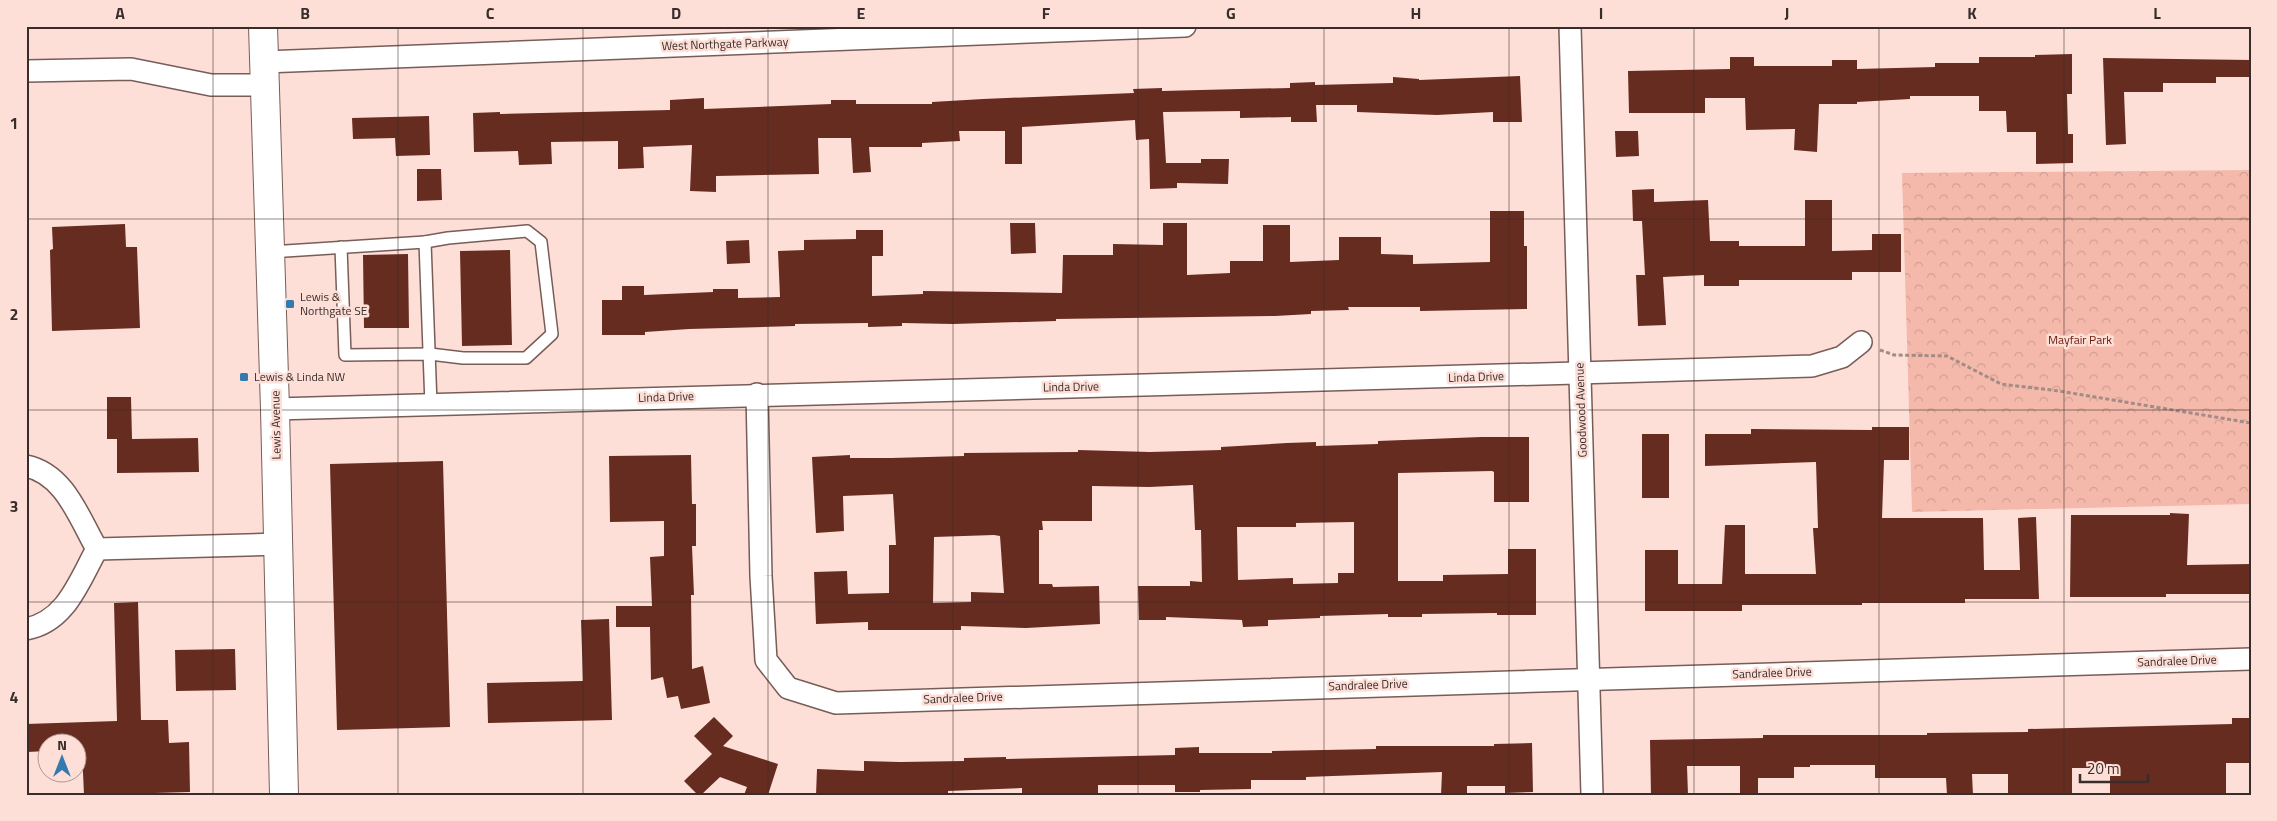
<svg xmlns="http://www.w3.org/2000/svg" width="2277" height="821" font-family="'Titillium Web',sans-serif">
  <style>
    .forest { fill: url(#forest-crowns) }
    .building { fill: #672c20; fill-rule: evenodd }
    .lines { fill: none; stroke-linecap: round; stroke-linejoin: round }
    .lane-casing { stroke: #775d57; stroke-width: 14 }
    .street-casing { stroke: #775d57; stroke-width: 24 }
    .primary-casing { stroke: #775d57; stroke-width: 30 }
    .path { stroke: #a18c87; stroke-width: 3; stroke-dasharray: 4 2.5; stroke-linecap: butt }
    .lane { stroke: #fff; stroke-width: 11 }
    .street { stroke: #fff; stroke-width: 21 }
    .primary { stroke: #fff; stroke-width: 28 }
    .grid { fill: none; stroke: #382d2a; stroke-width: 1; stroke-opacity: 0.55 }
    .poi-dot { fill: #337baf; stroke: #fedfd8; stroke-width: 2 }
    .labels { text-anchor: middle; stroke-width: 5; stroke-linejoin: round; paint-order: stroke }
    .street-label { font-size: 12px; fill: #382d2a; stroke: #fedfd8 }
    .poi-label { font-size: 12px; fill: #382d2a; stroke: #fedfd8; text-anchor: start }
    .park-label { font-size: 12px; fill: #6d1c0a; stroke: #fedfd8 }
    .neatline { fill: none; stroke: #382d2a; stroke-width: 2 }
    .grid-label { font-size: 16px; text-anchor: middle; font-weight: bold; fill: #382d2a }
  </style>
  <defs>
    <pattern id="forest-crowns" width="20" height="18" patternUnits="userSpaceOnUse" patternTransform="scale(1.25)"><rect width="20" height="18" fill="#f4b9ab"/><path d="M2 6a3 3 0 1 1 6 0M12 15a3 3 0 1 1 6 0" fill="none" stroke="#d29f93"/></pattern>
  </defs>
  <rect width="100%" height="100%" fill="#fedfd8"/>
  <!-- forest -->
  <polygon class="forest" points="2251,170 2251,504 1912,512 1902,173"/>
  <!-- building -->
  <g class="building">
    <polygon points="2072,54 2072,94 2067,94 2068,134 2073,134 2073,163 2036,164 2036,132 2007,132 2006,111 1979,111 1979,96 1910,96 1910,99 1857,102 1857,104 1819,104 1817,152 1794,150 1795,129 1746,130 1745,98 1705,98 1705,113 1629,113 1628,71 1730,69 1730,57 1754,57 1754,66 1832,66 1832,60 1857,60 1857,69 1935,67 1935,63 1979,63 1979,57 2035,57 2035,55"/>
    <polygon points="2103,58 2251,60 2251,77 2216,77 2216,83 2163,83 2163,92 2124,92 2126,144 2106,145"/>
    <polygon points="1520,76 1522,122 1493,122 1493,112 1437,115 1357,112 1357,105 1316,105 1317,122 1291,122 1291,117 1240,118 1240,111 1163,112 1166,163 1201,163 1201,159 1229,159 1228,184 1177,183 1177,188 1150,189 1149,139 1136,140 1135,120 1022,127 1022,164 1005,164 1005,131 959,131 960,141 922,143 922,147 869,147 871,172 853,173 851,138 818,138 819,174 716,176 716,192 690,191 692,145 643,147 644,168 618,169 618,141 551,142 552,164 519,165 518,151 474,152 473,113 500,112 500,114 670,110 670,100 704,98 704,109 831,104 831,100 856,100 856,104 932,104 932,102 983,99 1134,93 1133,89 1162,88 1162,91 1240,89 1290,88 1290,83 1315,82 1315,85 1393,83 1393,77 1419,79 1419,80"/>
    <polygon points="429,116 430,155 396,156 395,138 353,139 352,118"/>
    <polygon points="1615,131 1638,131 1639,156 1616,157"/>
    <polygon points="417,169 441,169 442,200 417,201"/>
    <polygon points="1654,189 1654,202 1708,200 1710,241 1739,241 1739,246 1805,246 1805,200 1832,200 1832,251 1872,250 1872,234 1901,234 1901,272 1852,272 1852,280 1739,280 1739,286 1704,286 1704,275 1663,277 1666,325 1638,326 1636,275 1645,275 1642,221 1633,221 1632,190"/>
    <polygon points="1490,211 1524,211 1524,246 1527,246 1527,309 1420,311 1420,307 1348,307 1349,310 1311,311 1311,314 1275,316 1056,319 1056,321 953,324 902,323 902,326 868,327 868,323 795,324 795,326 689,329 645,332 645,335 602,335 602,300 622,300 622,286 644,286 644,295 713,292 713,289 738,289 738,298 780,297 778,251 804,250 804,240 856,239 856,230 883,230 883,256 872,256 872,296 923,294 923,291 1062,293 1063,255 1113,255 1113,244 1163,245 1163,223 1187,223 1187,275 1230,273 1230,261 1263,261 1263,225 1290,225 1290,262 1339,260 1339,237 1381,237 1381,254 1413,255 1413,264 1490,262"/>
    <polygon points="1010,223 1035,223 1036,253 1011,254"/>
    <polygon points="125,224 126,247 137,247 140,328 52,331 50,250 53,249 52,227"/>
    <polygon points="749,240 750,263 727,264 726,241"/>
    <polygon points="510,250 512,345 462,346 460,251"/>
    <polygon points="408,254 409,328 364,328 363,255"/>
    <polygon points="107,397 131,397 132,439 198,438 199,472 117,473 117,439 107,439"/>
    <polygon points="1872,427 1909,427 1909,460 1884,460 1882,518 1983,518 1984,570 2020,570 2018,518 2036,517 2039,599 1965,599 1965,603 1862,603 1862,605 1742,605 1742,611 1645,611 1645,550 1678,550 1678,584 1722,584 1725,525 1745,525 1745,574 1816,574 1813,528 1818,528 1816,462 1705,466 1705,434 1751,434 1751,429 1872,430"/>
    <rect x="1642" y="434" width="27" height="64"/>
    <path d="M1481 437H1529V502H1494V472L1492 471 1398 473V581H1443V575L1508 574V549H1536V615H1497V613L1422 614V617H1388V614L1320 616V618L1268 620V626L1243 627 1242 620 1166 617V620H1139L1138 586H1190V581L1202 582 1201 530H1195L1193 485 1149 487 1092 486V521H1042L1043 530H1039V584H1052L1053 587 1099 586 1100 624 1026 628 961 626V630H868V622L816 624 814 572 847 571 848 594 889 593V545H896L893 494 843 496 844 531 816 533 812 457 850 455V458H891L964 456V453L1078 452V450L1150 452 1221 450V447L1287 443 1316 442V446L1378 444V441ZM1354 522V573H1338V583L1293 584V578L1238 580 1237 527H1296V523ZM994 535 1000 536 1004 593 971 592V602L933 603 934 537Z"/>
    <polygon points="691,455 692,504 696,504 696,546 692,546 694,595 691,595 692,669 703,666 710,703 681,709 678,696 667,698 663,677 651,680 650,627 616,627 616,606 652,606 650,557 664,556 664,521 610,522 609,456"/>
    <polygon points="443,461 450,727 337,730 330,464"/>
    <polygon points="2170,513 2189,514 2187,565 2251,564 2251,594 2166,594 2166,597 2070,597 2071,515 2170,515"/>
    <polygon points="138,602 141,720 168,720 169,743 189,742 190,792 84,795 82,750 78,750 78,744 48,744 48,751 27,752 26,724 117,721 114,603"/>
    <polygon points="609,619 612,720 488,723 487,683 583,681 581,620"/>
    <polygon points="235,649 236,690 176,691 175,650"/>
    <polygon points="714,717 733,736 723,746 778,764 768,795 744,795 747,787 720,777 701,795 698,795 684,781 712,754 694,736"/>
    <polygon points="2232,718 2251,718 2251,763 2226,763 2226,795 2110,795 2110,768 2072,768 2072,795 2008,795 2008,774 1972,774 1973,795 1947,795 1946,778 1875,778 1875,765 1810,765 1810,767 1794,767 1794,778 1758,778 1758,795 1740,795 1740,766 1687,766 1688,795 1651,795 1650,740 1763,738 1763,735 1927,735 1927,733 2028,732 2028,729 2232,724"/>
    <polygon points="1532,743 1533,792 1505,793 1505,786 1467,786 1467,795 1441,795 1442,772 1306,777 1306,780 1251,780 1251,789 1200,790 1200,792 1175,792 1175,785 1098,785 1098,795 1022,795 1022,788 948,791 948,795 816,795 817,769 864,771 864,761 900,762 964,761 964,758 1006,757 1006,759 1175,755 1175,748 1199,747 1199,753 1272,753 1272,751 1376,749 1376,746 1494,746 1494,744"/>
  </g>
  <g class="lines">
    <!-- lane casing -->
    <g class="lane-casing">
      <g id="lane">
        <polyline points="341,247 345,355 430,354 463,358 526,358 552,334 541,242 527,231 448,238 425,242"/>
        <polyline points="270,252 425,242 431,405"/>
      </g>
    </g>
    <!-- street casing -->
    <g class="street-casing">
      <g id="street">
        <polyline points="1570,26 1592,795"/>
        <polyline points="264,62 1185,26"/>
        <polyline points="26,71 131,69 211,85 265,85"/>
        <polyline points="757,394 761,576 766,660 788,688 836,703 2251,659"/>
        <path d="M275 409C788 393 1300 382 1812 366L1842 357 1861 342"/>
        <path d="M26 466C65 474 79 518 97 549"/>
        <polyline points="97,549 279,544"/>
        <path d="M26 629C66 622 79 581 97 549"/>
      </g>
    </g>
    <!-- primary casing -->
    <g class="primary-casing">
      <polyline id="primary" points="263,26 275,409 284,795"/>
    </g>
    <!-- path -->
    <polyline class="path" points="1880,350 1894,355 1947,356 2001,384 2059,391 2251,423"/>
    <!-- lane -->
    <use href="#lane" class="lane"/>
    <!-- street -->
    <use href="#street" class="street"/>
    <!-- primary -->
    <use href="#primary" class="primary"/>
  </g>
  <!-- grid -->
  <path class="grid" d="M213 26V795M398 26V795M583 26V795M768 26V795M953 26V795M1138 26V795M1324 26V795M1509 26V795M1694 26V795M1879 26V795M2064 26V795M26 219H2251M26 410H2251M26 602H2251"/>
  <!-- markers -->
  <g class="poi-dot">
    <rect x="285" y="299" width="10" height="10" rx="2.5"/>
    <rect x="239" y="372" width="10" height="10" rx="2.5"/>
  </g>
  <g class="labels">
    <!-- street labels -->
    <g class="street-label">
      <text transform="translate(725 44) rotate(-2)" y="4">West Northgate Parkway</text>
      <text transform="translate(1476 377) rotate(-2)" y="4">Linda Drive</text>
      <text transform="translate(1071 387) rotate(-1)" y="4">Linda Drive</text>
      <text transform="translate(666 397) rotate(-2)" y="4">Linda Drive</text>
      <text transform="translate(1581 410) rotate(-92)" y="4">Goodwood Avenue</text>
      <text transform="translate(276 425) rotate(-91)" y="4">Lewis Avenue</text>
      <text transform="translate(2177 661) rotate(-2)" y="4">Sandralee Drive</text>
      <text transform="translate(1772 673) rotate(-2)" y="4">Sandralee Drive</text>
      <text transform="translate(1368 685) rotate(-2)" y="4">Sandralee Drive</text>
      <text transform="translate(963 698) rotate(-2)" y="4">Sandralee Drive</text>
    </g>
    <!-- poi labels -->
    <g class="poi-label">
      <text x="300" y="301">Lewis &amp;<tspan x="300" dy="14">Northgate SE</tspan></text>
      <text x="254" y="381">Lewis &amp; Linda NW</text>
    </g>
    <!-- park labels -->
    <g class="park-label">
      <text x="2080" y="344">Mayfair Park</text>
    </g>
  </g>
  <!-- border -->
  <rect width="2277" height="821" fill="none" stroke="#fedfd8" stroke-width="55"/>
  <!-- north arrow -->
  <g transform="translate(62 758)"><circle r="24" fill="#fedfd8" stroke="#af9892"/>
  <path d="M0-4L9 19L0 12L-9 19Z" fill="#337baf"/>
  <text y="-8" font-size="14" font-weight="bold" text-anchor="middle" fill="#382d2a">N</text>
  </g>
  <!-- scale -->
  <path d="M2080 774v8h68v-8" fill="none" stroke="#382d2a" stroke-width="2.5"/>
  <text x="2087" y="774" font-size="15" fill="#382d2a" stroke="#fedfd8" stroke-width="4" paint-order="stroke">20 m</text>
  <rect x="28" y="28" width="2222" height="766" class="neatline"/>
  <g class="grid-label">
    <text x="120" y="19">A</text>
    <text x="305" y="19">B</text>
    <text x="490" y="19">C</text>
    <text x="676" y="19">D</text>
    <text x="861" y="19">E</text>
    <text x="1046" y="19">F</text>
    <text x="1231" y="19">G</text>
    <text x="1416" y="19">H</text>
    <text x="1601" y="19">I</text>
    <text x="1787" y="19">J</text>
    <text x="1972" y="19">K</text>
    <text x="2157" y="19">L</text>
    <text x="14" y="129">1</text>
    <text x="14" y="320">2</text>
    <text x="14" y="512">3</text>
    <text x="14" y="703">4</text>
  </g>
</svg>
